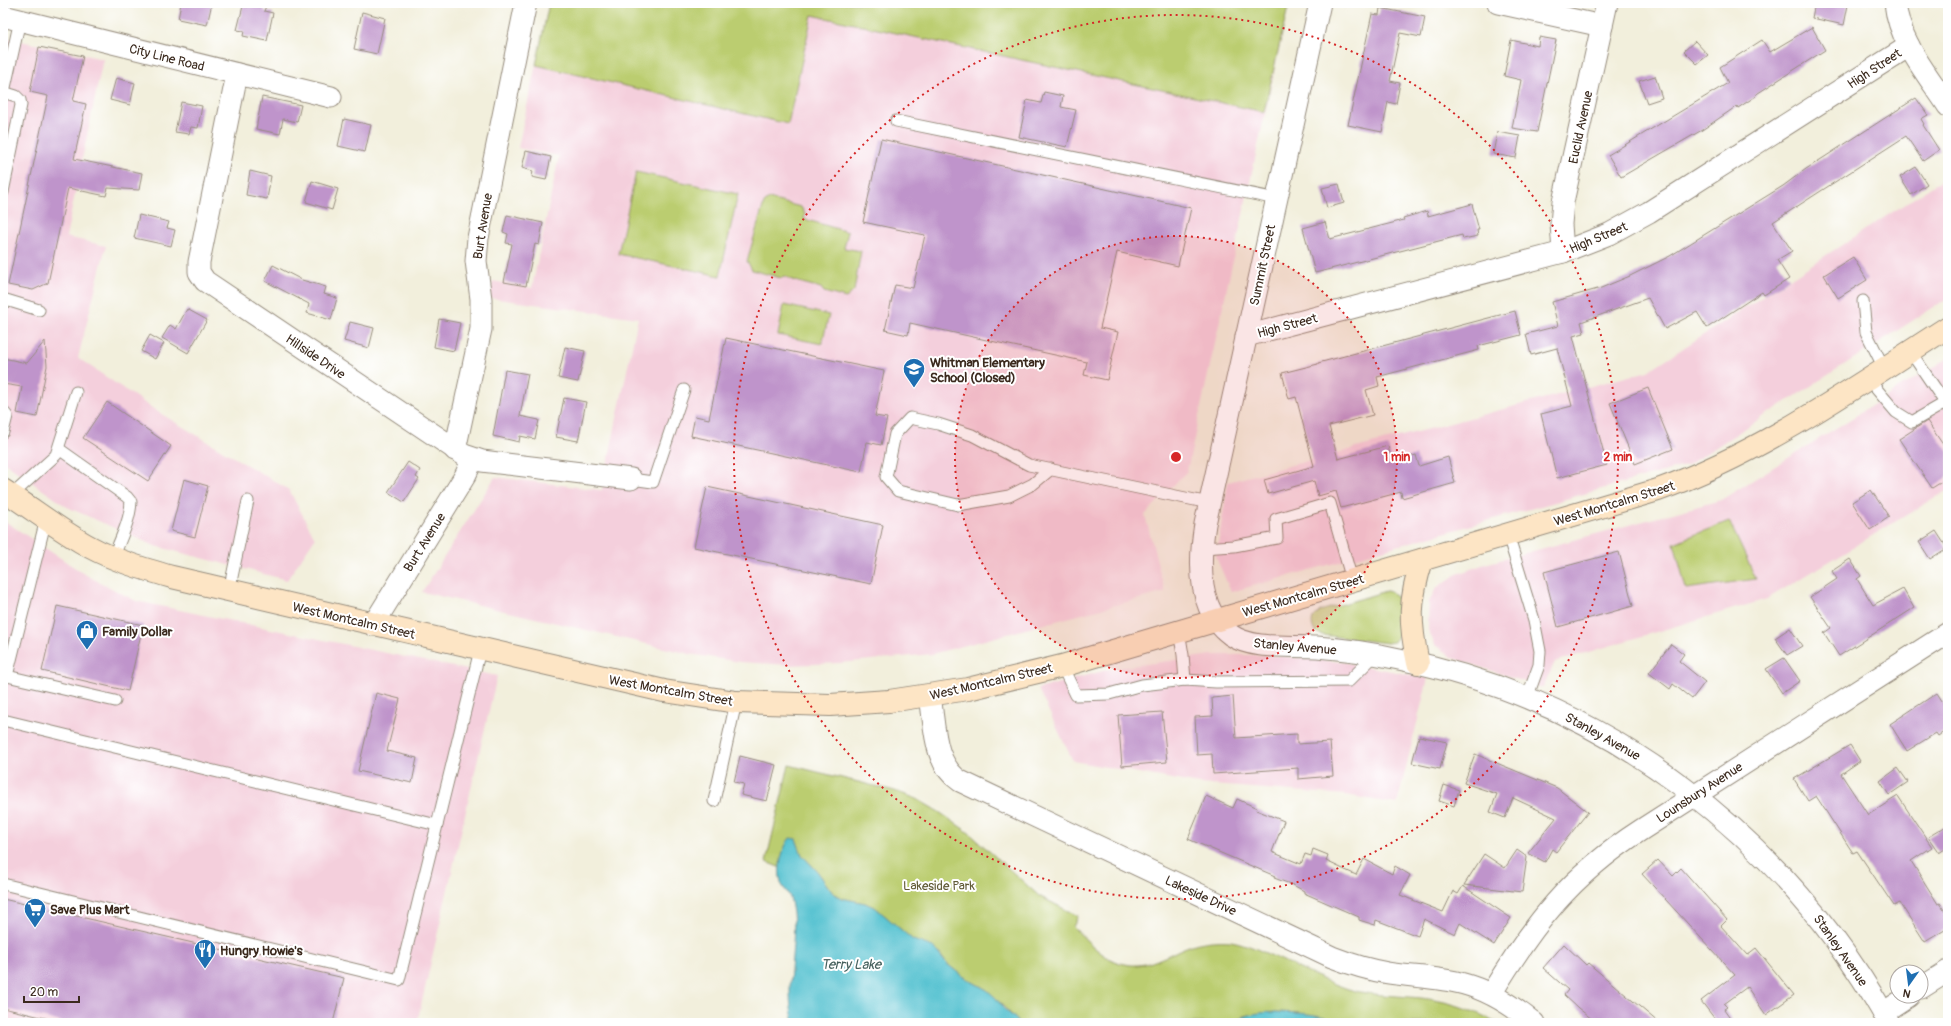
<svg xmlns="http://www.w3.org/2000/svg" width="1951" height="1026" font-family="Pangolin,sans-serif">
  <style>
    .built { fill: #f4cfdc }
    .green { fill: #bbcd70; stroke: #7b7c47 }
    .water { fill: #58c3d1; stroke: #4a7678 }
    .building { fill: #bf94cb }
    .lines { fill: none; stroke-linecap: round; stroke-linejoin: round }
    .service-casing { stroke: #968c7d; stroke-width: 13 }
    .minor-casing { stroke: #968c7d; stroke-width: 23 }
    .secondary-casing { stroke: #968c7d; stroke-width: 24 }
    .service { stroke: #fff; stroke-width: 11 }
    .minor { stroke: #fff; stroke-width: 21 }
    .secondary { stroke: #fde5c5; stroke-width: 22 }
    .ring { fill: none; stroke: #d62828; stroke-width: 2; stroke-dasharray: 2 4 }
    .labels { text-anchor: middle; stroke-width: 4; stroke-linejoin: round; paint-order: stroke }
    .street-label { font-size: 13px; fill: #3b2a1e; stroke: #fff }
    .poi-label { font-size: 13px; font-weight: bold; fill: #3b2a1e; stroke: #fff; text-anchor: start }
    .park-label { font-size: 13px; fill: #615b37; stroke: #fff }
    .water-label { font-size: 14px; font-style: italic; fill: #45605d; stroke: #fff }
    .centre { fill: #d62828; stroke: #fff; stroke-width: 2 }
    .ring-label { font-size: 12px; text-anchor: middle; font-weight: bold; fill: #d62828; stroke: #fff; stroke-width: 4; stroke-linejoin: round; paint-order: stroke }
  </style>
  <rect width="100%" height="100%" fill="#fff"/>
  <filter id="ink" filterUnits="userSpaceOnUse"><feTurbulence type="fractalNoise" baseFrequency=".025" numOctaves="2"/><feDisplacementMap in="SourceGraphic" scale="8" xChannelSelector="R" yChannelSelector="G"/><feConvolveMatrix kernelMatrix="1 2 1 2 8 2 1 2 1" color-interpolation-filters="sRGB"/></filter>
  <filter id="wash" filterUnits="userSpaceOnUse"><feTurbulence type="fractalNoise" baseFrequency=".012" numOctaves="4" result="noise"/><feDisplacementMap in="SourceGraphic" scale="16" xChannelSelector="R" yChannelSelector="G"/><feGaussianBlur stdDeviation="0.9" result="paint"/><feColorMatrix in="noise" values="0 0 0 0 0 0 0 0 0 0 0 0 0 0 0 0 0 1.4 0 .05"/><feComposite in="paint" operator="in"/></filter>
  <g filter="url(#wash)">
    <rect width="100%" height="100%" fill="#f2efdc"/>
    <!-- built -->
    <g class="built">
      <polygon points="549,3 1289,3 1187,471 1145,515 1165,592 932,654 840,663 789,665 740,662 690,654 422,592 495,477 602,490 638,318 489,298 493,281 532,288 559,156 518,148"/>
      <polygon points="3,37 103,59 66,237 106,246 78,358 158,412 289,490 315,538 287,580 155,546 67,507 3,462"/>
      <polygon points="1948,176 1948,298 1688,465 1231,592 1216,557 1228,482 1648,371"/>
      <polygon points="1948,358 1948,490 1767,599 1555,662 1543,688 1453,658 1435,645 1428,630 1429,602 1436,588 1457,574 1485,564 1721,500"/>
      <polygon points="3,520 86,575 136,601 497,676 417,1023 3,1023"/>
      <polygon points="1212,655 1267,655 1343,662 1428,678 1397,804 1346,795 1199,784 1073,761 1038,689 1110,669"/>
    </g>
    <!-- green -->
    <g class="green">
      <polygon points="549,3 1289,3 1264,112 812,15 788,124 536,65"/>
      <polygon points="636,172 738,194 720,276 618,254"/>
      <polygon points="769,199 801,207 805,214 804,219 848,232 844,248 861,251 854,291 846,298 824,292 821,288 795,281 784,276 781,278 752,270 747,261 764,203"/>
      <polygon points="784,305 829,315 822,344 778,335"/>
      <polygon points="1729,521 1756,579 1686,589 1674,543"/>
      <path d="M1386 591 1391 592 1396 596 1399 603V635L1394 642 1387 643 1322 635C1314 632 1310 626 1313 618L1320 611Z"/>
      <path d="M789 765 895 791 917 799 939 812 968 832 1039 896 1078 916 1073 927C1086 939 1100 956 1117 962 1147 973 1168 952 1195 944 1206 941 1219 940 1231 941 1248 944 1263 952 1279 959 1302 970 1324 981 1348 989 1375 997 1402 995 1429 999 1454 1003 1476 1011 1497 1023H1340L1329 1019 1300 1013 1276 1012 1243 1016 1236 1023H1018L1017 1020 987 990 962 976 946 963 940 954 913 940 876 908 865 903 841 898 832 892 817 871 802 855 796 839 787 843 781 868 766 862Z"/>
    </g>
    <!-- water -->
    <g class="water">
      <path d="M790 838 796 839 802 855 817 871 832 892 841 898 865 903 876 908 913 940 933 947 946 963 962 976 987 990 996 998 1003 1008 1017 1020 1018 1023H795C783 998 797 943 793 913 792 907 791 900 789 895 786 890 782 887 781 882 777 869 782 848 790 838Z"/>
      <path d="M1276 1012C1296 1013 1322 1013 1340 1023H1236C1247 1012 1261 1013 1276 1012Z"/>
    </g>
    <g id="blocks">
      <!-- building -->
      <g class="building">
        <polygon points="181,3 212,3 207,25 178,19"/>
        <polygon points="249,3 266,6 264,11 273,13 267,41 243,36 244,31 237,30 243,6 248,7"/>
        <polygon points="1815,3 1839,3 1848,5 1844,25 1812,18"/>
        <polygon points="1380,8 1425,17 1421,37 1400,33 1390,81 1400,83 1396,104 1388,102 1382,132 1348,125 1372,14 1379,15"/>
        <polygon points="362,12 385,18 377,54 354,49"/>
        <polygon points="1812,27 1825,50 1755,95 1756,96 1738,108 1737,106 1702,130 1621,177 1608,155 1728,83 1720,67 1762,40 1770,52"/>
        <polygon points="1539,37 1556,40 1537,132 1512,128 1521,80 1504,76 1511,40 1538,46"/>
        <polygon points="1695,41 1708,55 1697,64 1684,51"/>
        <polygon points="39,47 83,56 73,101 86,104 74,159 142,173 139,190 108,188 106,196 68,188 48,283 33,290 8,285 48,96 30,92"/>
        <polygon points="1655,76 1662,98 1647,103 1639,81"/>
        <polygon points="116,78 135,83 130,105 110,100"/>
        <polygon points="1044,92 1063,96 1061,107 1076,110 1067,147 1019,137 1027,100 1041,103"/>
        <polygon points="262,97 301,105 297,122 283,119 280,134 256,129"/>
        <polygon points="1916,98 1928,115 1921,119 1924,124 1923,125 1939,150 1923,161 1906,136 1773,222 1792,251 1777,260 1789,279 1764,295 1762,292 1707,328 1697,312 1665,329 1648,298 1581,322 1584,333 1573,336 1607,465 1557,478 1541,414 1572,406 1557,348 1531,355 1526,334 1558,326 1552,302 1601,288 1630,276 1670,256 1783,186 1806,169"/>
        <polygon points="181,102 202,106 198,128 191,127 189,134 175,132"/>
        <polygon points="344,119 371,125 365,152 338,146"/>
        <polygon points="1497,132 1520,136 1516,158 1493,154"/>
        <polygon points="881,139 1191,208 1178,266 1117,252 1100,328 1118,332 1107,380 1084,375 1087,362 1000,343 910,323 908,335 885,330 895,285 913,288 925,235 863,222"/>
        <polygon points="526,151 551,157 546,180 532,177 533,171 522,168"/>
        <polygon points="1916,167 1927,184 1911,195 1900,177"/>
        <polygon points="250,171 271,176 267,199 246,195"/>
        <polygon points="312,181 338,189 332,210 306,202"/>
        <polygon points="1339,184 1344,203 1327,208 1322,188"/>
        <polygon points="1472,204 1479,230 1477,230 1478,236 1463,239 1462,235 1315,273 1303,228 1325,222 1330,239 1404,220 1403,218 1427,211 1428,216"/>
        <polygon points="139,215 169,222 167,228 175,230 171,246 134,238"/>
        <polygon points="507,215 543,223 539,245 535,244 526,286 504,282 512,244 506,243 508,234 503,232"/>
        <polygon points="1853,257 1867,280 1838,298 1824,275"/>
        <polygon points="273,265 302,280 326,287 324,294 337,298 331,320 307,313 309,304 265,281"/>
        <polygon points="187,309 207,320 188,353 162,338 170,325 176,329"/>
        <polygon points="1515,311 1521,335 1478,346 1479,350 1377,377 1379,386 1366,390 1373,415 1329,426 1338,459 1388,446 1392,462 1416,455 1419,466 1448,457 1455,483 1402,498 1401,492 1341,508 1336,491 1318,496 1314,481 1268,494 1264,480 1314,466 1296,397 1289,399 1282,373 1318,364 1318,363"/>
        <polygon points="439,319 460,323 454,351 434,347"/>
        <polygon points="350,322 374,328 369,348 344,341"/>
        <polygon points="150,335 164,343 155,359 141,351"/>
        <polygon points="726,338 884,371 875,416 887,418 881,445 867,442 861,472 691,436 695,416 709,419"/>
        <polygon points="45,341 47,366 37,417 17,413 22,387 3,384 3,358 27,363"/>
        <polygon points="565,347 585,351 578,382 558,378"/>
        <polygon points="505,370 528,374 520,416 539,420 535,439 520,436 519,442 493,436"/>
        <polygon points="1648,388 1673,449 1635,464 1610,403"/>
        <polygon points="564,398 586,402 578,441 556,437"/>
        <polygon points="107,402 171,446 148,481 83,438"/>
        <polygon points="1927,421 1948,452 1948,478 1932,488 1899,439"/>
        <polygon points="408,462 420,470 416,477 419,479 404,502 388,492"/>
        <polygon points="184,479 208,486 195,537 171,531"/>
        <polygon points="707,487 883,525 871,584 694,547"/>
        <polygon points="1871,490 1889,517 1870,530 1852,502"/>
        <polygon points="1936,531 1947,548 1930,559 1919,542"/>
        <polygon points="1619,552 1633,606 1558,627 1544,572"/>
        <polygon points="1850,559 1861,576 1857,579 1873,605 1903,589 1914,608 1839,656 1824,633 1831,628 1810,597 1837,579 1832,571"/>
        <polygon points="57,606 143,625 128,691 42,671"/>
        <polygon points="1790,628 1802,646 1787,655 1775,638"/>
        <polygon points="1671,644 1684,654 1679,661 1705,682 1692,699 1673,684 1670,689 1649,673"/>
        <polygon points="1784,658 1800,681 1782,693 1766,669"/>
        <polygon points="376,693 400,699 387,751 417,758 412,783 358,771"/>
        <polygon points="1937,693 1948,710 1948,729 1938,736 1936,733 1907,751 1890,724"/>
        <polygon points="1233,696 1236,738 1297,734 1297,744 1330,742 1333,776 1298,779 1298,768 1213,774 1212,754 1197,755 1195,717 1213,716 1212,698"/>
        <polygon points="1162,712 1167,762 1122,766 1118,715"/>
        <polygon points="1419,736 1447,742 1440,769 1412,763"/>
        <polygon points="1850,745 1860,761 1841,774 1868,815 1898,796 1932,847 1911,861 1938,904 1940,903 1948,915 1948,928 1925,942 1900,903 1894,906 1857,851 1853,853 1816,796 1808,801 1794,779"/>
        <polygon points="1475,754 1557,788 1588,812 1556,852 1552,849 1545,862 1528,853 1556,818 1513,798 1505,818 1490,812 1497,794 1464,783"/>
        <polygon points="740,756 776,765 767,801 741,795 744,784 734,782"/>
        <polygon points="1898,768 1908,782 1889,795 1880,781"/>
        <polygon points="1444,785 1459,790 1454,806 1439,801"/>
        <polygon points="1206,796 1233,808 1237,799 1257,808 1256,810 1284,821 1272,852 1301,864 1305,854 1311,856 1313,849 1328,855 1326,861 1356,875 1364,859 1392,874 1395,866 1410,875 1400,895 1443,912 1453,891 1458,894 1463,886 1511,918 1494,945 1460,923 1455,934 1424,919 1418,936 1376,920 1375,925 1359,920 1359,917 1304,893 1304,891 1293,885 1274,878 1275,876 1188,839"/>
        <polygon points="1948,825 1948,847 1939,853 1928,837"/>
        <polygon points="1517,850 1527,857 1522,892 1464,885 1484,854 1505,868"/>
        <polygon points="1658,860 1673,876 1681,868 1727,920 1721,926 1747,955 1756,948 1794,995 1766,1015 1747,987 1724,1004 1727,1007 1724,1009 1734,1023 1718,1023 1701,1001 1735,975 1642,874"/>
        <polygon points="3,899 344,978 333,1023 66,1023 3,1008"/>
        <polygon points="1564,944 1586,965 1588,963 1659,1023 1597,1023 1578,1008 1564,995 1568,990 1543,968"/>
      </g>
    </g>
  </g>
  <g filter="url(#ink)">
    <use href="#blocks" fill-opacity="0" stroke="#968c7d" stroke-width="1"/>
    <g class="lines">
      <!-- service casing -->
      <g class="service-casing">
        <g id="service">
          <polyline points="3,92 16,96 20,100 21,105 3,192"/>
          <polyline points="4,92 20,20"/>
          <polyline points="896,121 1277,199"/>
          <polyline points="3,299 39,310"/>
          <polyline points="1863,301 1866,332 1884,368"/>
          <polyline points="1910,351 1948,407"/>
          <polyline points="1868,379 1896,412 1912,422 1945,403"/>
          <polyline points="3,411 7,416 3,432"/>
          <path d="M59 449 127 497 131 502C130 521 120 540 113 558"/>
          <polyline points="1051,469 1033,484 1009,496 958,505 898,491 886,477 895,434 910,418 938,424 972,435 1029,465 1209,503"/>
          <polyline points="631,479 653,482 684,390"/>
          <polyline points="12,495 56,455 76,392"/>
          <polyline points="1508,535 1534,620 1540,651 1539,665 1527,698"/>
          <polyline points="1202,548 1234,546 1277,538 1276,519 1330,503 1352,580"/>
          <polyline points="229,591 248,501"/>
          <polyline points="1179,631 1183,655 1185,680"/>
          <polyline points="1062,666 1076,695 1109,694 1142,685 1185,680 1216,682 1349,681 1376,654"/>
          <polyline points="3,675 7,676 46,519"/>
          <polyline points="7,676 115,701"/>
          <polyline points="3,720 437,825"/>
          <polyline points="714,801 736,702"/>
          <polyline points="3,884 399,980 480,650"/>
        </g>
      </g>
      <!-- minor casing -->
      <g class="minor-casing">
        <g id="minor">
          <path d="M1320 3 1205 524C1199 560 1197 611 1231 635 1252 650 1291 645 1317 647 1344 649 1372 653 1399 659 1608 701 1785 838 1889 1023"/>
          <polyline points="1498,3 1602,26"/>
          <path d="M1895 3C1899 42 1928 75 1948 106"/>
          <polyline points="3,16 331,97"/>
          <polyline points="237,74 199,262 199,272 205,281 464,455 482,461 631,479"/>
          <polyline points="1563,252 1561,224 1563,202 1607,3"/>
          <polyline points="1246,336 1563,252 1609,234 1649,212 1909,46"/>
          <polyline points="455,450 481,329 481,299 476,261 478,238 526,3"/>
          <polyline points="373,625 465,476 473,459"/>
          <path d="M930 696C935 725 933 763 960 781L1332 957C1350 964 1369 970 1388 973 1414 977 1439 977 1464 984 1490 991 1513 1006 1534 1023"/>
          <polyline points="1921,988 1948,971"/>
          <path d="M1491 994C1534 923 1570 876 1641 830L1948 633"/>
          <polyline points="1883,1013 1909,996"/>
        </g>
      </g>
      <!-- secondary casing -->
      <g class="secondary-casing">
        <g id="secondary">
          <path d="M3 490C32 508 59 530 90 547 116 561 144 569 172 577L664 691 736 702 830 705 889 701 968 689 1062 666 1658 490C1764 452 1854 387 1948 327"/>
          <path d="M1418 663C1409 622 1409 601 1422 560"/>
        </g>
      </g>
      <!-- service -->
      <use href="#service" class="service"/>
      <!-- minor -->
      <use href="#minor" class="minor"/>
      <!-- secondary -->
      <use href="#secondary" class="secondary"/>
    </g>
  </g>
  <!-- distance rings -->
  <circle cx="1176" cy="457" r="221" fill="#d62828" fill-opacity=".12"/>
  <g class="ring">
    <circle cx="1176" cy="457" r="221"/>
    <circle cx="1176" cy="457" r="442"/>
  </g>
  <!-- icons -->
  <defs>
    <g id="school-pin" transform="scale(1.15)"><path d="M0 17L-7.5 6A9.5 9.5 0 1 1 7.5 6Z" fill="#1f6fb2" stroke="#fff"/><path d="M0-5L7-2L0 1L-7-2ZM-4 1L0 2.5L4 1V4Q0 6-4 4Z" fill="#fff"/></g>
    <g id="shop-pin" transform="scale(1.15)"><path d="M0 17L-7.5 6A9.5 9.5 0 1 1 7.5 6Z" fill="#1f6fb2" stroke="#fff"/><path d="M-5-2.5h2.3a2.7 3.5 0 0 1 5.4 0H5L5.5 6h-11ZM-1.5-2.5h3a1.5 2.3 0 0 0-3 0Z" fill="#fff"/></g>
    <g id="supermarket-pin" transform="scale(1.15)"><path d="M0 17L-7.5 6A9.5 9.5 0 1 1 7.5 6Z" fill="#1f6fb2" stroke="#fff"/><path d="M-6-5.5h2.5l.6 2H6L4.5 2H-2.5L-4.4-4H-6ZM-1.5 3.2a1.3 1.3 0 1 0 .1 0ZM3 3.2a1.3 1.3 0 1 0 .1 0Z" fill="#fff"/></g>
    <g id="restaurant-pin" transform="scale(1.15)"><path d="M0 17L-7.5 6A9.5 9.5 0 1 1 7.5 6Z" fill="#1f6fb2" stroke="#fff"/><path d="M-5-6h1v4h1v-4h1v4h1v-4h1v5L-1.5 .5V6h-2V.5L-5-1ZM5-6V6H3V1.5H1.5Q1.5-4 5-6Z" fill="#fff"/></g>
  </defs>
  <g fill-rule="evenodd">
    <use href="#school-pin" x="914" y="369"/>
    <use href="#shop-pin" x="87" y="631"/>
    <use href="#supermarket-pin" x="35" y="909"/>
    <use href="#restaurant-pin" x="205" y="950"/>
  </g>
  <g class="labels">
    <!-- street labels -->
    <g class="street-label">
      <text transform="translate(167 57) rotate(14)" y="5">City Line Road</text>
      <text transform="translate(1874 68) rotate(-33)" y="5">High Street</text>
      <text transform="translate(1580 127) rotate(-78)" y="5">Euclid Avenue</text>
      <text transform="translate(482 226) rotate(-81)" y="5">Burt Avenue</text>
      <text transform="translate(1598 237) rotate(-23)" y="5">High Street</text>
      <text transform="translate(1262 265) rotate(-78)" y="5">Summit Street</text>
      <text transform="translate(1287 325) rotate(-15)" y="5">High Street</text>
      <text transform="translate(316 356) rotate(34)" y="5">Hillside Drive</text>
      <text transform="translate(1614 503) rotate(-17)" y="5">West Montcalm Street</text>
      <text transform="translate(424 542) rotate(-58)" y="5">Burt Avenue</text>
      <text transform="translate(1303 595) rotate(-16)" y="5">West Montcalm Street</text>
      <text transform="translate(354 620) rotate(13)" y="5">West Montcalm Street</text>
      <text transform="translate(1295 646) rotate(5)" y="5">Stanley Avenue</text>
      <text transform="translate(991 681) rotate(-13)" y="5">West Montcalm Street</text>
      <text transform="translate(671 690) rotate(10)" y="5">West Montcalm Street</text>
      <text transform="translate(1603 736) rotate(29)" y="5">Stanley Avenue</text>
      <text transform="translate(1699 792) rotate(-33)" y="5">Lounsbury Avenue</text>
      <text transform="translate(1201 895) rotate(25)" y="5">Lakeside Drive</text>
      <text transform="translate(1841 950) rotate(55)" y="5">Stanley Avenue</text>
    </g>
    <!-- poi labels -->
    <g class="poi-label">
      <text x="930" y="367">Whitman Elementary<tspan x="930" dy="15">School (Closed)</tspan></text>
      <text x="102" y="636">Family Dollar</text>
      <text x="50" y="914">Save Plus Mart</text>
      <text x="220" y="955">Hungry Howie's</text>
    </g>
    <!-- park labels -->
    <g class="park-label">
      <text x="939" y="890">Lakeside Park</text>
    </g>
    <!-- water labels -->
    <g class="water-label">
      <text x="851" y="969">Terry Lake</text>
    </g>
  </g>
  <circle cx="1176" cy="457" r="6" class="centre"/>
  <g class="ring-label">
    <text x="1397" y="461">1 min</text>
    <text x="1618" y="461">2 min</text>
  </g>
  <!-- margin -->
  <rect width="1951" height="1026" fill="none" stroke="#fff" stroke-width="16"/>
  <!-- north arrow -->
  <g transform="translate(1909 984) rotate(194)"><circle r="19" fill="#ffffff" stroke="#b1aaa5"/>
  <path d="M0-3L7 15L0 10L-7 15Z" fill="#1f6fb2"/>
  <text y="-6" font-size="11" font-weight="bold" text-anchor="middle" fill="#3b2a1e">N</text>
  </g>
  <!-- scale -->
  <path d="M24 996v6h55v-6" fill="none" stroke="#3b2a1e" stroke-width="2"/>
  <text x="30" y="996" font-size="12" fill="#3b2a1e" stroke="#ffffff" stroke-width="3" paint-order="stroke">20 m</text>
</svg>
